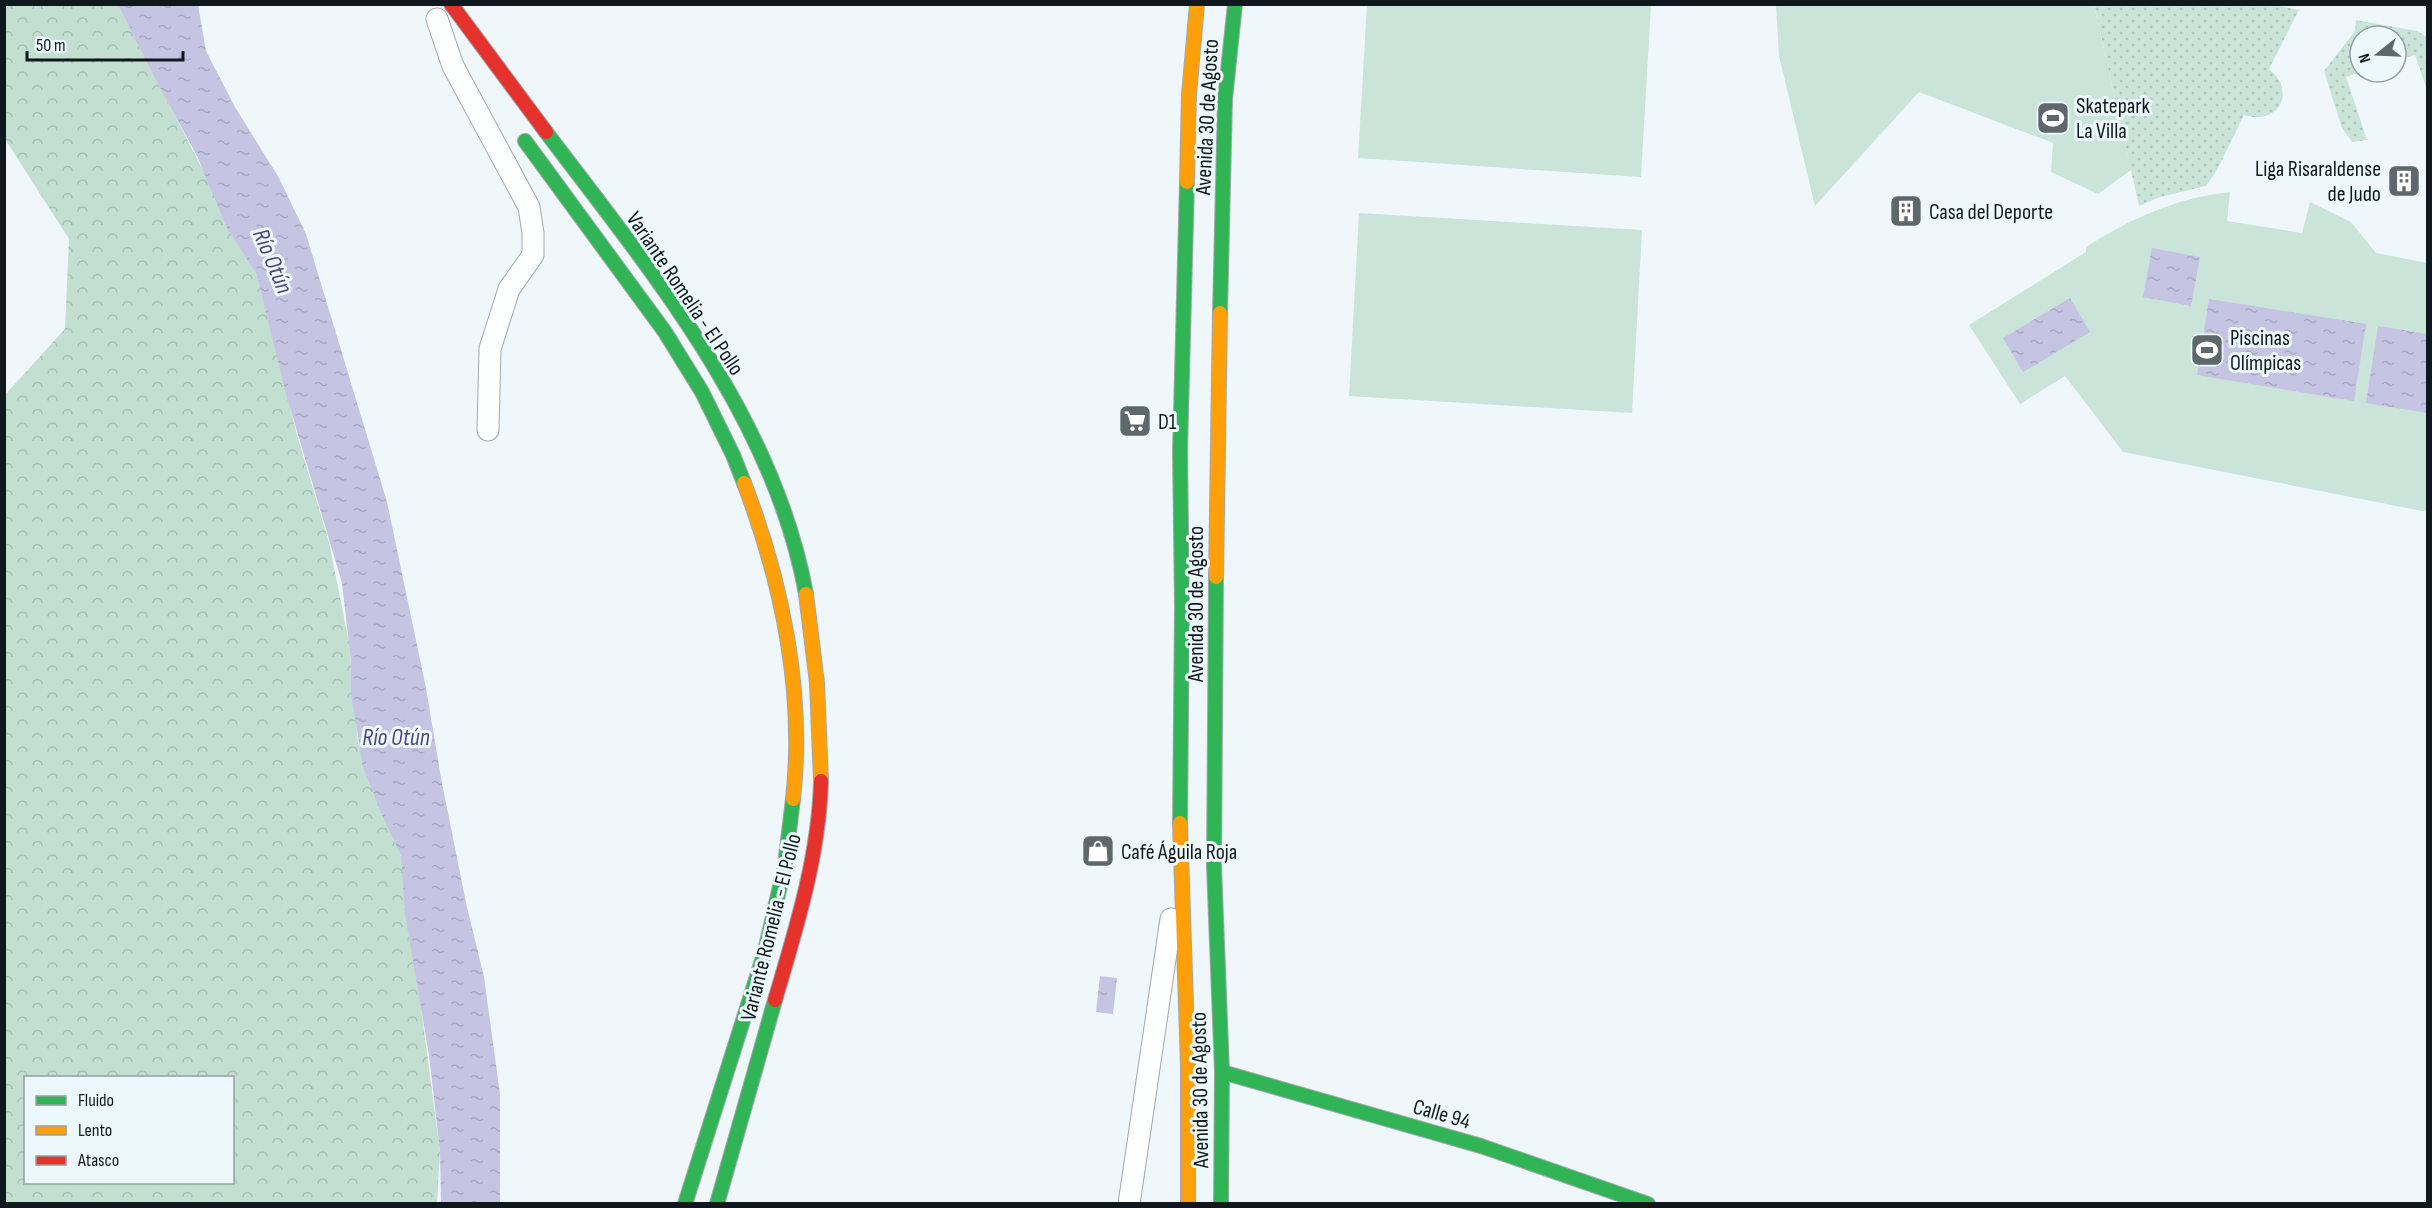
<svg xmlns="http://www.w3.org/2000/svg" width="2432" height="1208" font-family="'Sofia Sans Condensed',sans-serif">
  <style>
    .grass { fill: url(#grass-dots) }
    .forest { fill: url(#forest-crowns); fill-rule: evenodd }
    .park { fill: #cae4d9 }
    .water { fill: url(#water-ripples) }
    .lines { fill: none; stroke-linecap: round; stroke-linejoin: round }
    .street-casing { stroke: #a1a9ad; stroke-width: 23 }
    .fast-casing { stroke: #a1a9ad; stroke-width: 16 }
    .slow-casing { stroke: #a1a9ad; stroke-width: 16 }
    .jam-casing { stroke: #a1a9ad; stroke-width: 16 }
    .street { stroke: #fdfefe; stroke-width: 21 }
    .fast { stroke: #30b455; stroke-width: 14 }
    .slow { stroke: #ff9f0a; stroke-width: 14 }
    .jam { stroke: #e5322d; stroke-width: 14 }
    .labels { text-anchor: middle; stroke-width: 6; stroke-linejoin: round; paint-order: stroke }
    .poi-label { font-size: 22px; fill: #0f191d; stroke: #edf8fd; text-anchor: start }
    .street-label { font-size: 22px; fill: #0f191d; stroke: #edf8fd }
    .water-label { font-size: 24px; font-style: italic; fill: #4f457d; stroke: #edf8fd }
  </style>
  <defs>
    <pattern id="grass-dots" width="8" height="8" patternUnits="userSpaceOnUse" patternTransform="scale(1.5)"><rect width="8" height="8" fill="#cae4d9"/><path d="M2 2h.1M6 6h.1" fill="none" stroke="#acc3ba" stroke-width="1.8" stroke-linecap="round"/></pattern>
    <pattern id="forest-crowns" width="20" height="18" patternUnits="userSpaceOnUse" patternTransform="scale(1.5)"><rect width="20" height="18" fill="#c2dfd2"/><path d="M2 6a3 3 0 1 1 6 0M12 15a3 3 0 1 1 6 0" fill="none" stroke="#a6bfb4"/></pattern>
    <pattern id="water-ripples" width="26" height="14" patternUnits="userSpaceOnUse" patternTransform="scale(1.5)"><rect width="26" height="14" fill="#c5c4e3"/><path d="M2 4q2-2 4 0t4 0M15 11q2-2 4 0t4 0" fill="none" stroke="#a8a8c2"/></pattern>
  </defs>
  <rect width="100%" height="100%" fill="#f0f7fa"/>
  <!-- grass -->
  <g class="grass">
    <path d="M2270 4 2299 10 2269 69C2297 91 2279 126 2244 115L2217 170 2206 186 2160 197 2139 206 2094 5Z"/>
    <polygon points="2356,20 2417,31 2427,37 2428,93 2415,55 2396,60 2396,36 2360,36 2361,72 2346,77 2367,140 2352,142 2342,128 2324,71 2355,31"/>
  </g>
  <!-- forest -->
  <path class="forest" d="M5 5H118L256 273 297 435 329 542 349 643 358 743 401 856 440 1152 437 1203H5L4 396 65 329 69 239 5 139ZM26 1078H232V1182H26Z"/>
  <!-- park -->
  <g class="park">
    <polygon points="1367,5 1651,5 1641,177 1358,158"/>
    <polygon points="1776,5 2094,5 2131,170 2098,194 2051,172 2053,143 1919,92 1815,206 1779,56"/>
    <path d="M2230 192 2227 221 2302 233 2310 202 2351 222 2376 253 2427 263V512L2123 452 2065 376 2020 404 1969 325 2086 252V247C2132 218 2176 198 2230 192Z"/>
    <polygon points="1359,213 1642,230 1632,413 1349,396"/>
  </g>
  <!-- water -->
  <g class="water">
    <polygon points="118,5 198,5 206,51 235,107 279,178 306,234 387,502 426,688 441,778 466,903 484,977 500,1094 500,1203 441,1203 440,1152 429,1055 405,914 401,856 382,815 363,767 351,693 351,662 342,583 286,394 256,273 227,228 197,156 158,84"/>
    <polygon points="2152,248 2200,257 2191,306 2143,297"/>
    <polygon points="2070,298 2090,332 2023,372 2003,338"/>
    <polygon points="2209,299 2366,324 2354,401 2197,375"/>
    <polygon points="2378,326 2427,334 2427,413 2366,403"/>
    <polygon points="1100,976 1117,978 1113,1014 1096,1012"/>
  </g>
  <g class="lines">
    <!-- street casing -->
    <g class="street-casing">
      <g id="street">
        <polyline points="437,19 453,66 529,207 533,233 533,255 509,289 490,349 488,430"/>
        <polyline points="1129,1204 1171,919"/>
      </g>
    </g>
    <!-- fast casing -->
    <g class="fast-casing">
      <g id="fast">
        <path d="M546 132C651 271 774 417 806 594"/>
        <polyline points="525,141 665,332 702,392 733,455 744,483"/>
        <polyline points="1220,313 1225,99 1235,4"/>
        <polyline points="1216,577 1214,866 1222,1072 1221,1204"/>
        <polyline points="1180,823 1182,607 1180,451 1187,182"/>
        <polyline points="1222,1072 1481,1146 1648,1204"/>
        <polyline points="685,1204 765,951 785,865 793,799"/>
        <polyline points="717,1204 775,1000"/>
      </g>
    </g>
    <!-- slow casing -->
    <g class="slow-casing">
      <g id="slow">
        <polyline points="1187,182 1189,95 1197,4"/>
        <path d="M744 483C782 582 805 693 793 799"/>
        <polyline points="1216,577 1220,313"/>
        <polyline points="806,594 817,683 821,781"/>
        <polyline points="1180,823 1188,1066 1188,1204"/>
      </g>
    </g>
    <!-- jam casing -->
    <g class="jam-casing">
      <g id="jam">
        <polyline points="451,4 546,132"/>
        <path d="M775 1000C796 929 819 856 821 781"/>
      </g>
    </g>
    <!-- street -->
    <use href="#street" class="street"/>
    <!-- fast -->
    <use href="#fast" class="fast"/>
    <!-- slow -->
    <use href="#slow" class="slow"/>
    <!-- jam -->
    <use href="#jam" class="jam"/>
  </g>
  <!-- icons -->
  <defs>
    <g id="stadium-square" transform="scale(1.725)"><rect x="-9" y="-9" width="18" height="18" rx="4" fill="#5e676a" stroke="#edf8fd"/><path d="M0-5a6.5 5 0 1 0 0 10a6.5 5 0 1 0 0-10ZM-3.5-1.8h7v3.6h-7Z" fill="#fff"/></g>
    <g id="building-square" transform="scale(1.725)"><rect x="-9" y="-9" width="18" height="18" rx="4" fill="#5e676a" stroke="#edf8fd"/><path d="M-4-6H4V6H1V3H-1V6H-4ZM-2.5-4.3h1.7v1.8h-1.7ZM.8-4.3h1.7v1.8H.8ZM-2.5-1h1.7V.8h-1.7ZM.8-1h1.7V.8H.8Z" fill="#fff"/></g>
    <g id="supermarket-square" transform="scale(1.725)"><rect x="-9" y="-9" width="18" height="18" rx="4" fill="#5e676a" stroke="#edf8fd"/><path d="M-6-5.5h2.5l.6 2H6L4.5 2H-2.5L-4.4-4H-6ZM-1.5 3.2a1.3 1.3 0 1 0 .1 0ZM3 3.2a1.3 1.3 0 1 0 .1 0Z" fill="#fff"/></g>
    <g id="shop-square" transform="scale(1.725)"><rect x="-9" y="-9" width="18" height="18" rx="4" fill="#5e676a" stroke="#edf8fd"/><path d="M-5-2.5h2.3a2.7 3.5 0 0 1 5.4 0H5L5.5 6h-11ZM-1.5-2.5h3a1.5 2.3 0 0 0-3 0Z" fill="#fff"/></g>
  </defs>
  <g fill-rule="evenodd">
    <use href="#stadium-square" x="2053" y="118"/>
    <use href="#building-square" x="2404" y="181"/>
    <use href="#building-square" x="1906" y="211"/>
    <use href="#stadium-square" x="2207" y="350"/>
    <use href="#supermarket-square" x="1135" y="421"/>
    <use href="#shop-square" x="1098" y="851"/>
  </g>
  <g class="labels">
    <!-- poi labels -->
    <g class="poi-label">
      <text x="2076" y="113">Skatepark<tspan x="2076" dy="25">La Villa</tspan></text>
      <text x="2381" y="176" text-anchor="end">Liga Risaraldense<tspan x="2381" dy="25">de Judo</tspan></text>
      <text x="1929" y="219">Casa del Deporte</text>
      <text x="2230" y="345">Piscinas<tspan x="2230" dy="25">Olímpicas</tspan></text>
      <text x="1158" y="429">D1</text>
      <text x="1121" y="859">Café Águila Roja</text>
    </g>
    <!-- street labels -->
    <g class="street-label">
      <text transform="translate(1206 117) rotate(-87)" y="8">Avenida 30 de Agosto</text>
      <text transform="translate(686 293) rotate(56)" y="8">Variante Romelia - El Pollo</text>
      <text transform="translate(1195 604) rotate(-90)" y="8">Avenida 30 de Agosto</text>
      <text transform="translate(770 927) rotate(-76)" y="8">Variante Romelia - El Pollo</text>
      <text transform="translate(1199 1090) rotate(-91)" y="8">Avenida 30 de Agosto</text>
      <text transform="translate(1442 1113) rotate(16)" y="8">Calle 94</text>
    </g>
    <!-- water labels -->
    <g class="water-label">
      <text transform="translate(273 261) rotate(67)" y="8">Río Otún</text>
      <text x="396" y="745">Río Otún</text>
    </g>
  </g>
  <!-- border -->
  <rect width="2432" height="1208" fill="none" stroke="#0f191d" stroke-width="12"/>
  <!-- legend -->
  <rect x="24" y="1076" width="210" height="108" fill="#edf8fd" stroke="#949fa3" stroke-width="1.5"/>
  <rect x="36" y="1096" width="30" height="9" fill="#30b455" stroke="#949fa3" stroke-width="1.5"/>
  <text x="78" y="1106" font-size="18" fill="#0f191d">Fluido</text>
  <rect x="36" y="1126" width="30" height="9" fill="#ff9f0a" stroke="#949fa3" stroke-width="1.5"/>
  <text x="78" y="1136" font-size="18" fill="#0f191d">Lento</text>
  <rect x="36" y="1156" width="30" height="9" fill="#e5322d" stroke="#949fa3" stroke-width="1.5"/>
  <text x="78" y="1166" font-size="18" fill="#0f191d">Atasco</text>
  <!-- north arrow -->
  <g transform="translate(2378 54) rotate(252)"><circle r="28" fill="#edf8fd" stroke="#949fa3" stroke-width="1.5"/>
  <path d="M0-4.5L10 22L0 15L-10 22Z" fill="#5e676a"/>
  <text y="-9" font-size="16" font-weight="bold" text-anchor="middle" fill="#0f191d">N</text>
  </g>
  <!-- scale -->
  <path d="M27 51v9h156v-9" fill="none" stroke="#0f191d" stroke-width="3"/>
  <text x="36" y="51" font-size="18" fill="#0f191d" stroke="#edf8fd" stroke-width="4.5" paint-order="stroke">50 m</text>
</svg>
